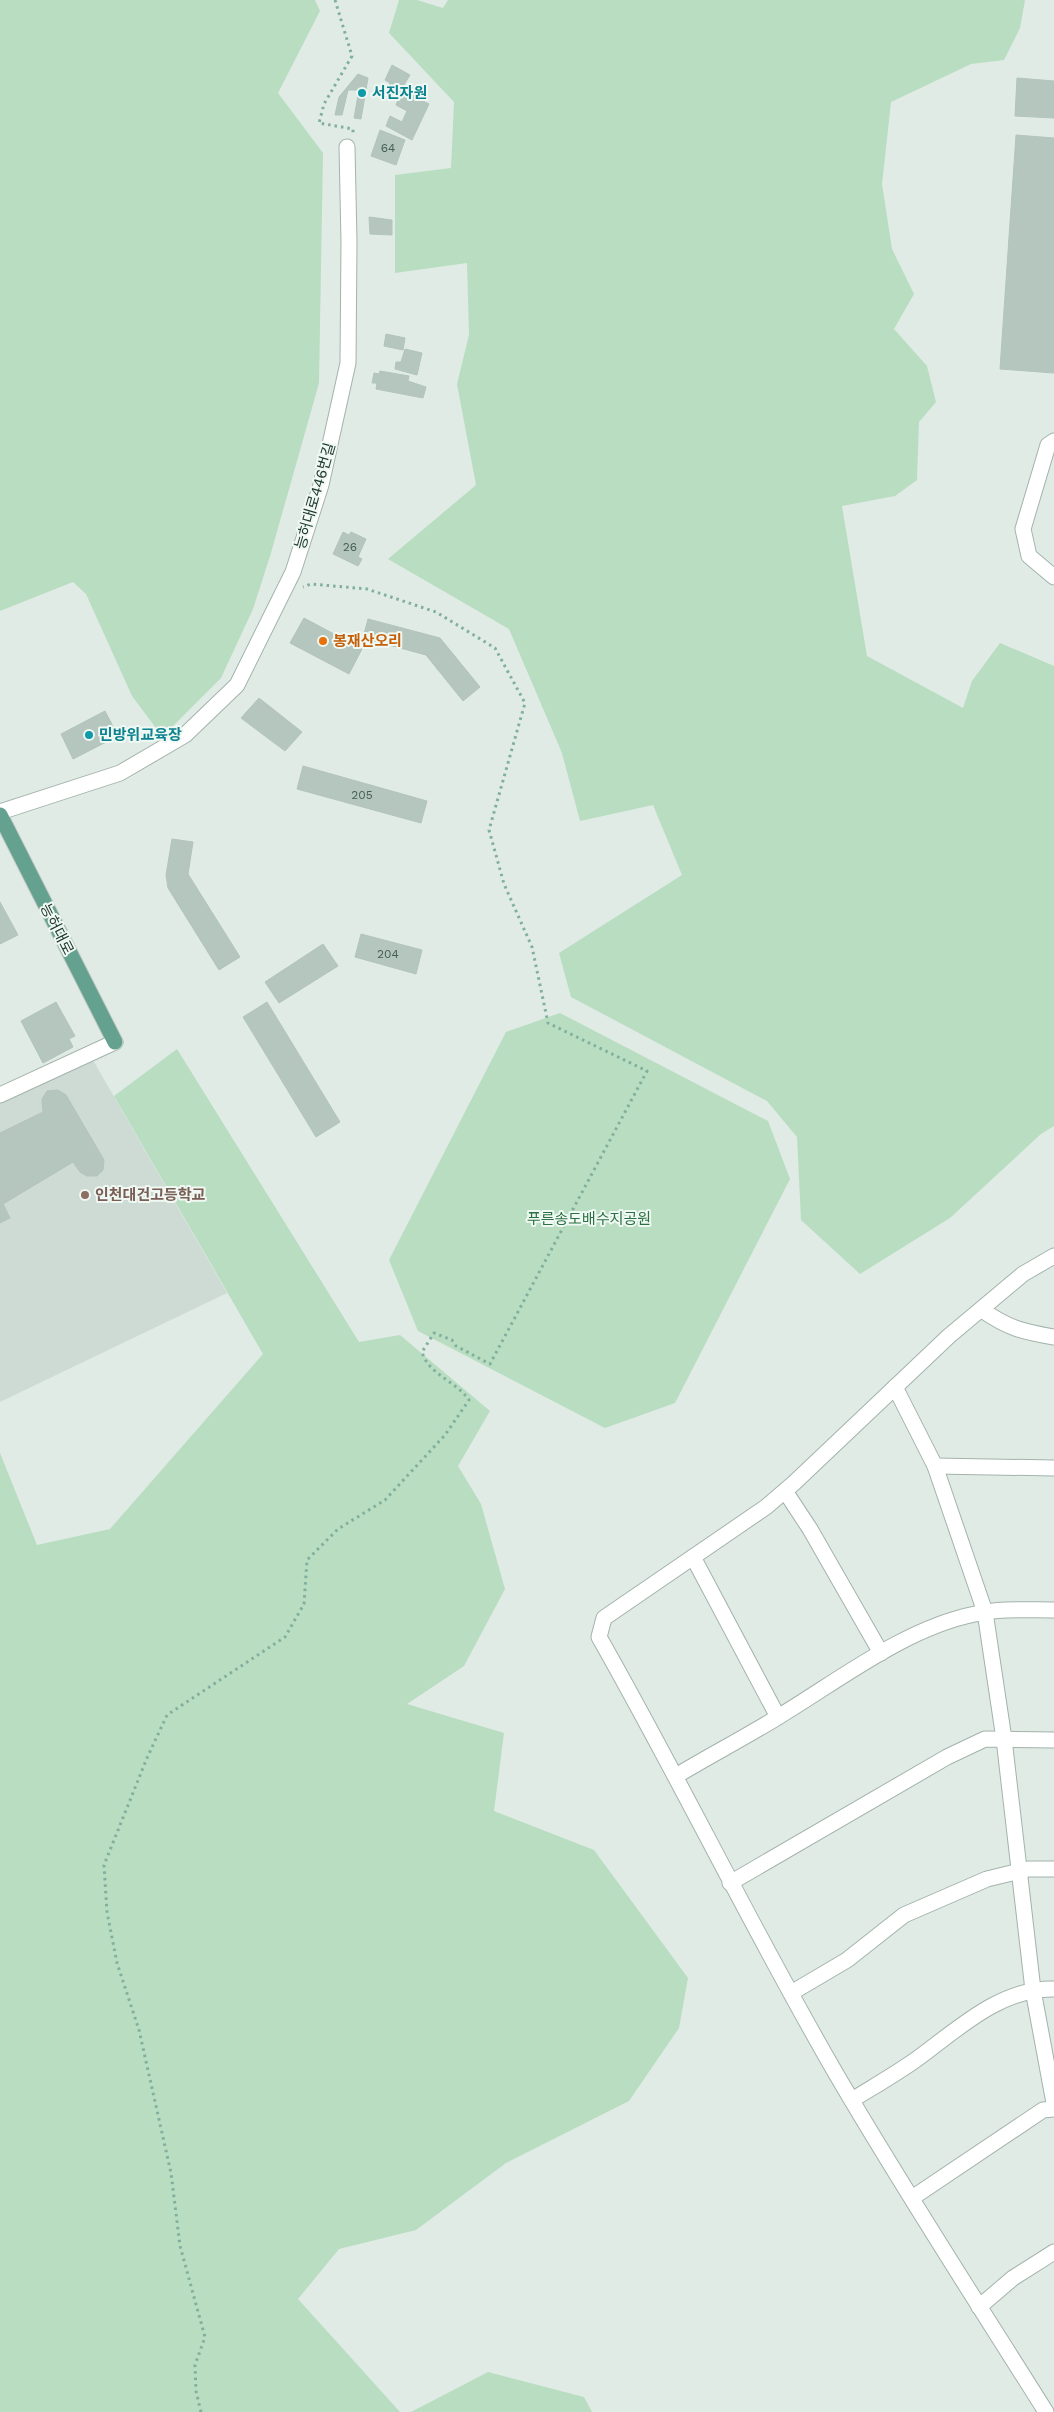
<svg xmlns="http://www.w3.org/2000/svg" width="1054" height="2412" font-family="'Work Sans','Noto Sans KR',sans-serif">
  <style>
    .built { fill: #cedbd4 }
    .green { fill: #b8ddc0 }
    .building { fill: #b5c6be; stroke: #b2c4bc }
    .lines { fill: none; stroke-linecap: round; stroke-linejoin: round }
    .minor-casing { stroke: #a3b3ac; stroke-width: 17 }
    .major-casing { stroke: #c1c8c6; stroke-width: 17 }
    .path { stroke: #80af9e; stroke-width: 3; stroke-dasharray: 2.5 4; stroke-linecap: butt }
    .minor { stroke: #fff; stroke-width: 15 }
    .major { stroke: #64a18e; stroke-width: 15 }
    .culture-dot { fill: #0f9aa8; stroke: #f0f8f3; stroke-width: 2 }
    .food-dot { fill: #e8710a; stroke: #f0f8f3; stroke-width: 2 }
    .education-dot { fill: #8d6e63; stroke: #f0f8f3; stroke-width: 2 }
    .labels { text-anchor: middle; stroke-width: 4; stroke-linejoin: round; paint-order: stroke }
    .number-label { font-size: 12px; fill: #455e56 }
    .culture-label { font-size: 15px; font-weight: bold; fill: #0d838f; stroke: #f0f8f3; text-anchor: start }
    .street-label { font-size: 15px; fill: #203b33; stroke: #f0f8f3 }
    .food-label { font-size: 15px; font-weight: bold; fill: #c56008; stroke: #f0f8f3; text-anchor: start }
    .education-label { font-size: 15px; font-weight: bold; fill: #785e54; stroke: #f0f8f3; text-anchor: start }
    .park-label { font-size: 15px; fill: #2a7243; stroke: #f0f8f3 }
  </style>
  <rect width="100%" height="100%" fill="#e0ebe5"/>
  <!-- built -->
  <polygon class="built" points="86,1048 227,1293 0,1402 0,1089"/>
  <!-- green -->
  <g class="green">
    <polygon points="0,0 315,0 320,11 278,93 323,153 319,383 271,553 253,609 221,678 168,731 156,728 132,696 86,594 73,582 0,611"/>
    <polygon points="399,0 417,0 443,8 448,0 1025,0 1020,28 1004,60 971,64 891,102 882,184 892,249 914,294 894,329 927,366 936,402 919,422 917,480 895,496 842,506 867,656 963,708 972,681 1000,643 1054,666 1054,1126 1041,1134 950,1218 860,1274 801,1220 797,1137 767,1101 571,997 559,953 682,875 653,805 580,821 562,753 509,629 388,559 476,485 457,384 469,335 467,263 395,273 395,175 451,168 454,102 389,33"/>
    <polygon points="560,1013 768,1121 790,1179 675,1403 605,1428 418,1331 389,1260 506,1032"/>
    <polygon points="177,1049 359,1342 400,1335 490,1411 458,1466 481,1504 505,1589 464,1666 407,1704 504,1733 494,1811 594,1850 688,1978 679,2028 629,2101 506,2163 416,2230 339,2249 298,2299 400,2412 0,2412 0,1453 37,1545 110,1529 263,1354 114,1096"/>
    <polygon points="488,2372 584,2397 592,2412 411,2412"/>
  </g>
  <!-- building -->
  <g class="building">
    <polygon points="392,65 410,75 398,95 387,90 390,83 385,80"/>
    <polygon points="358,74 368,78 361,119 354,118 359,90 348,90 342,115 335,115 339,97"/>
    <polygon points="1017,78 1054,81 1054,118 1015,116"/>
    <polygon points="402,90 429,104 412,140 386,126 390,116 402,122 407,111 396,105"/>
    <polygon points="380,130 405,140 396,165 371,156"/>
    <polygon points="1016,135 1054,138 1054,373 1000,369"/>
    <polygon points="369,217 392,220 392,235 370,234"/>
    <polygon points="386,334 405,338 403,350 384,346"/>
    <polygon points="405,349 422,353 417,375 395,369 396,362 401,362"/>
    <polygon points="380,371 409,376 408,381 426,387 423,398 376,389 377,383 372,383 374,373 379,374"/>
    <polygon points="343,532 349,535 351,532 366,539 358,557 362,559 358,566 333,554"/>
    <polygon points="304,618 362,649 349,674 290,643"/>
    <polygon points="368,619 440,638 480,687 463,701 426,655 363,638"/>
    <polygon points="259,698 302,732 285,751 241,718"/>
    <polygon points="105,711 118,736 73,759 61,734"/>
    <polygon points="303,766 427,801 421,823 297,789"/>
    <polygon points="172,839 193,842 188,874 240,957 219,970 168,888 166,875"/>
    <polygon points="0,902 18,935 0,944"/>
    <polygon points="361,934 422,950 416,974 355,957"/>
    <polygon points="323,944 338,966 279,1003 265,982"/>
    <polygon points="56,1002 75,1036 69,1039 73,1047 43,1063 21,1021"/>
    <polygon points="267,1002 340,1122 316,1137 243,1017"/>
    <polygon points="58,1090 66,1095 104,1160 103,1170 97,1176 87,1176 80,1172 73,1162 3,1204 10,1218 0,1223 0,1133 43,1112 42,1099 47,1091"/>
  </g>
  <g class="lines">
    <!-- minor casing -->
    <g class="minor-casing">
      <g id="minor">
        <polyline points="1054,441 1048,445 1023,529 1029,556 1054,577"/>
        <polyline points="0,812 120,773 185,735 237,685 293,572 321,485 348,363 349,242 347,147"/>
        <polyline points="0,1095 115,1042"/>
        <path d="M982 1310C1008 1328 1023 1332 1054 1337"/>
        <polyline points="895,1387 935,1466 985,1612 1004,1739 1033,1990 1054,2103"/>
        <polyline points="935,1466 1054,1468"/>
        <polyline points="785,1491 810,1529 881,1653"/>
        <polyline points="693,1557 778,1717"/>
        <path d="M676 1776C709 1756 744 1738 778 1717 838 1681 905 1628 975 1614 1001 1608 1027 1610 1054 1610"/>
        <polyline points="730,1883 947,1757 985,1739 1054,1740"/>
        <polyline points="791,1993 847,1960 904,1915 987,1879 1028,1869 1054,1869"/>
        <path d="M852 2100C873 2087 894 2075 914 2061 956 2031 999 1988 1054 1989"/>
        <polyline points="912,2198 1043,2110 1054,2109"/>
        <polyline points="979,2307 1013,2278 1054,2252"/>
        <path d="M1046 2412C975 2299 902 2187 835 2072 752 1929 681 1781 599 1637L604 1618 766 1507 794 1483 949 1336 1023 1274 1054 1256"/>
      </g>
    </g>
    <!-- major casing -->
    <g class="major-casing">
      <polyline id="major" points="0,815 115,1042"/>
    </g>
    <!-- path -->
    <g class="path">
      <polyline points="335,0 352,56 324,104 319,123 353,129 353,133"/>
      <path d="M201 2412 196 2391 195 2365 205 2337 180 2246 171 2173 139 2030 117 1963 107 1912 104 1865 147 1758 167 1715 285 1637 304 1604 307 1560 338 1529 385 1500 445 1435 469 1400C457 1382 428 1374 422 1352L434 1333 452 1340 456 1346 490 1364 647 1071 548 1023 532 947 504 884 489 830 525 703 495 648 436 612 367 589 311 584 303 587"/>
    </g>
    <!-- minor -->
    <use href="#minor" class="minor"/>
    <!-- major -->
    <use href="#major" class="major"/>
  </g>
  <!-- markers -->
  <g class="culture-dot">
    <circle cx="362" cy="93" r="5"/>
    <circle cx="89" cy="735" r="5"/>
  </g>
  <circle class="food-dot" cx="323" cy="641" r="5"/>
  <circle class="education-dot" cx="85" cy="1195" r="5"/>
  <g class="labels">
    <!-- number labels -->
    <g class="number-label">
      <text x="388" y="152">64</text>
      <text x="350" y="551">26</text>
      <text x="362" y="799">205</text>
      <text x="388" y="958">204</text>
    </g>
    <!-- culture labels -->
    <g class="culture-label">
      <text x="372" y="98">서진자원</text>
      <text x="99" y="740">민방위교육장</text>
    </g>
    <!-- street labels -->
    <g class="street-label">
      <text transform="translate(315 496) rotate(-74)" y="5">능허대로446번길</text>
      <text transform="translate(57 929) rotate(63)" y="5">능허대로</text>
    </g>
    <!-- food labels -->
    <g class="food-label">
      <text x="333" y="646">봉재산오리</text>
    </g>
    <!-- education labels -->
    <g class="education-label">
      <text x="95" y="1200">인천대건고등학교</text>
    </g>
    <!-- park labels -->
    <g class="park-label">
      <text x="589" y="1224">푸른송도배수지공원</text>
    </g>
  </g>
</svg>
